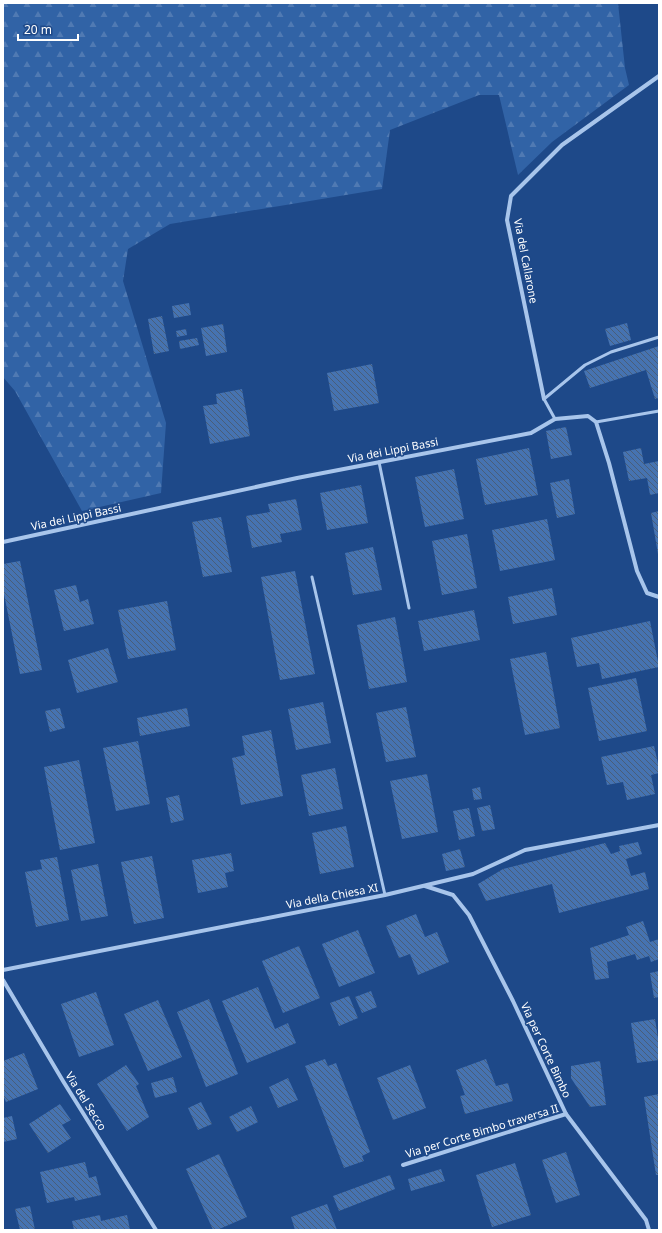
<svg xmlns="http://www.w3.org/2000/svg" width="662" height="1233" font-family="'Noto Sans',sans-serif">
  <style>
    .forest { fill: url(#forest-firs) }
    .building { fill: url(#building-back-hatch) }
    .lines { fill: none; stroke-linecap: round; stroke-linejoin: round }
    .service { stroke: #a8c5eb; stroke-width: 3 }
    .minor { stroke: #a8c5eb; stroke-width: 4 }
    .labels { text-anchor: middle; stroke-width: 3; stroke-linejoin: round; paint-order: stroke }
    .street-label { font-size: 11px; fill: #fff; stroke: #1e4989 }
  </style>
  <defs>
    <pattern id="forest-firs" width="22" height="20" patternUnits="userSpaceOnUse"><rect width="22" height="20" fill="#3163a6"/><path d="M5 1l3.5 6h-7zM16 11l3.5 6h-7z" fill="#507ab3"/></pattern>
    <pattern id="building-back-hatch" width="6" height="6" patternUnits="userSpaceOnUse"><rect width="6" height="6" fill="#4673b1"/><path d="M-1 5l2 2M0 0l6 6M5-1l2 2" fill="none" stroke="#495e79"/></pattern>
  </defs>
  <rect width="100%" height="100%" fill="#1e4989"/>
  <!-- forest -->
  <polygon class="forest" points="3,3 618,3 625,68 629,85 552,142 518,175 499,95 479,95 390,130 382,189 170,224 128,249 123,281 166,423 161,493 82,511 15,391 3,377"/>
  <!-- building -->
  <g class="building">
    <polygon points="189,303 191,315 174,318 172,306"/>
    <polygon points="162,316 169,351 154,354 148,319"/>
    <polygon points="627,323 631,340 610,346 605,329"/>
    <polygon points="223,324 227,352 206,356 201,328"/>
    <polygon points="186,329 187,335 177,337 176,331"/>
    <polygon points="197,338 199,345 180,349 179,341"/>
    <polygon points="659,346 659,398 655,399 646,370 590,388 584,371"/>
    <polygon points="372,364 379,403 334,411 327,373"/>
    <polygon points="242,389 250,436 210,444 203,406 217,404 216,394"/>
    <polygon points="566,427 572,455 551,459 546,431"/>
    <polygon points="529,448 538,495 485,505 476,459"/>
    <polygon points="641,448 644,464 659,461 659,493 650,495 647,478 629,481 623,452"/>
    <polygon points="454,469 464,519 425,527 415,477"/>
    <polygon points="569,479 575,514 557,518 550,483"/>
    <polygon points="361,485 368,523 327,530 320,493"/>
    <polygon points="296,499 302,530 280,534 282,542 252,548 246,516 270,512 268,504"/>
    <polygon points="659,511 659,554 658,554 651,513"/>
    <polygon points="221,517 232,572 203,577 192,522"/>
    <polygon points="547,519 555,560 500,571 492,530"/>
    <polygon points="467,534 477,588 442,595 432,541"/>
    <polygon points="373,547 382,590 353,595 345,553"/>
    <polygon points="20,561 42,670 20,674 3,589 3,564"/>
    <polygon points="295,571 315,674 280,680 261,577"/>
    <polygon points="76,585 80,602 88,599 94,624 64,631 54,590"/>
    <polygon points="552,588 557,615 513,624 508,597"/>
    <polygon points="167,601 176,650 128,659 118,610"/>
    <polygon points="474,610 480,640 424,651 418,621"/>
    <polygon points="395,617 407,682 369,689 357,625"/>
    <polygon points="650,621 659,667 602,679 599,663 577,667 571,638"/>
    <polygon points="108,648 118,682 77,693 68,660"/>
    <polygon points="546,652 560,728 525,735 510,659"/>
    <polygon points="636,678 647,731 599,741 588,688"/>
    <polygon points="323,702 331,743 296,750 288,709"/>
    <polygon points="406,707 416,757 386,762 376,713"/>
    <polygon points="60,708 65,728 50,732 45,711"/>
    <polygon points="187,708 190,726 140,736 137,718"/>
    <polygon points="271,730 283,796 241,805 232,758 245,755 242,736"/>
    <polygon points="138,741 150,804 116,811 103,748"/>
    <polygon points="654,746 659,768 659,773 651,775 655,794 627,800 623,782 607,785 601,757"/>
    <polygon points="79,760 95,843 60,850 44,767"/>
    <polygon points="335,768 343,809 309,816 301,775"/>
    <polygon points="427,774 438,832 402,839 390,781"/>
    <polygon points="480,787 482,799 474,800 472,789"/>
    <polygon points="179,795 184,820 171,823 166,798"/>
    <polygon points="490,805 495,829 482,831 477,808"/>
    <polygon points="469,808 475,836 459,840 453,811"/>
    <polygon points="346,826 354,867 320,874 312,833"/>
    <polygon points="638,842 642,854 626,859 631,876 645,872 649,889 559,913 552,884 486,901 478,884 503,869 605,843 611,854 620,851 619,846"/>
    <polygon points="460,849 465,867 446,871 442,854"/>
    <polygon points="231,853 234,871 225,873 228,887 198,893 192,860"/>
    <polygon points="152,856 164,918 134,924 121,862"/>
    <polygon points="57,857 69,920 36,927 25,872 42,869 40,860"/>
    <polygon points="98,864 108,916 81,921 71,870"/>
    <polygon points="416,914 425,937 437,932 449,962 418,975 410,954 399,958 386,926"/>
    <polygon points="643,921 650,942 659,939 659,959 651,962 649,956 637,960 635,954 607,962 609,978 595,980 590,948 629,935 626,927"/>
    <polygon points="358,930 375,973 339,987 322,944"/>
    <polygon points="299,946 320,998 283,1013 262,961"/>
    <polygon points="659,971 659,997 654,998 650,973"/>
    <polygon points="258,987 275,1029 288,1023 296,1043 247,1063 222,1001"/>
    <polygon points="371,991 377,1007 362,1013 355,997"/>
    <polygon points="96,992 114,1045 79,1057 61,1004"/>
    <polygon points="349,996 358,1018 339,1026 330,1003"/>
    <polygon points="209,999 238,1074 206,1087 177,1012"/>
    <polygon points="158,1000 182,1057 148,1071 124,1014"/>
    <polygon points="655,1019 659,1045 659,1060 637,1063 631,1023"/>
    <polygon points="24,1053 38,1089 6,1102 3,1095 3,1061"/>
    <polygon points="325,1059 328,1066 336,1063 370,1152 362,1156 364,1161 344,1168 305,1066"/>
    <polygon points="486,1059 496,1086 508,1083 513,1101 465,1114 460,1096 465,1095 456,1070"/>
    <polygon points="600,1061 606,1105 590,1107 571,1078 571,1066"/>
    <polygon points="126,1065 139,1084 136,1086 149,1117 127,1131 97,1084"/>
    <polygon points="410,1065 426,1108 393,1120 377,1078"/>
    <polygon points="173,1077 177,1092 155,1098 151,1083"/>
    <polygon points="288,1078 298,1100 278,1108 269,1087"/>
    <polygon points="659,1094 659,1175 656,1175 644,1097"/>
    <polygon points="201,1102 212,1124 198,1130 188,1108"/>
    <polygon points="60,1104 71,1120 62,1125 71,1138 48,1153 29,1124"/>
    <polygon points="251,1106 258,1122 237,1132 229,1117"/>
    <polygon points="12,1116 17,1139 3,1142 3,1118"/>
    <polygon points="566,1152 580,1195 556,1203 542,1160"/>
    <polygon points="219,1154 247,1217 217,1230 213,1230 186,1169"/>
    <polygon points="85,1162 89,1178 96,1176 101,1195 75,1201 74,1197 47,1203 40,1172"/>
    <polygon points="515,1163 531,1215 492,1227 476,1175"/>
    <polygon points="441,1169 445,1181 411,1191 408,1179"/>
    <polygon points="390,1175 395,1189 339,1211 333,1196"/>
    <polygon points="327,1204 337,1230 295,1230 291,1217"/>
    <polygon points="30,1206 35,1230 20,1230 15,1209"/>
    <polygon points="100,1215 101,1221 127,1215 130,1230 74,1230 72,1221"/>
  </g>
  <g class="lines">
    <!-- service -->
    <g class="service">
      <polyline points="555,419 544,399 585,365 611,352 659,337"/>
      <polyline points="596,422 659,411"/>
      <polyline points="379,462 409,608"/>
      <polyline points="312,577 385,895"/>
    </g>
    <!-- minor -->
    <g class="minor">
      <polyline points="544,399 507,220 511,196 562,145 659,76"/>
      <polyline points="3,542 297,478 531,433 555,419 588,416 596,422 609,463 637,571 647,593 659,597"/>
      <polyline points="425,886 453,895 469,915 513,1001 566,1114 646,1220 649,1230"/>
      <polyline points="3,970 385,895 473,874 525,850 659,825"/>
      <polyline points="3,980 63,1081 156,1230"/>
      <polyline points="403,1165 566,1114"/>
    </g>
  </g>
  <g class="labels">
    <!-- street labels -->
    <g class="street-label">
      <text transform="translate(526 261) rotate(79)" y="4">Via del Callarone</text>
      <text transform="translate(393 450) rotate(-11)" y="4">Via dei Lippi Bassi</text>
      <text transform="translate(76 517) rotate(-12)" y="4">Via dei Lippi Bassi</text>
      <text transform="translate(332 896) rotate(-11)" y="4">Via della Chiesa XI</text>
      <text transform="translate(546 1050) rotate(65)" y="4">Via per Corte Bimbo</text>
      <text transform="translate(86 1101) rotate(58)" y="4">Via del Secco</text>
      <text transform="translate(482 1131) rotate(-17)" y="4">Via per Corte Bimbo traversa II</text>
    </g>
  </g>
  <!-- border -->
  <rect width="662" height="1233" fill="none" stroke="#ffffff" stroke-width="8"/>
  <!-- scale -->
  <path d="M18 34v6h60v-6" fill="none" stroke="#ffffff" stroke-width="2"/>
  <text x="24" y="34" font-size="12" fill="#ffffff" stroke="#1e4989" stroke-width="3" paint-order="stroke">20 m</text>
</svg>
